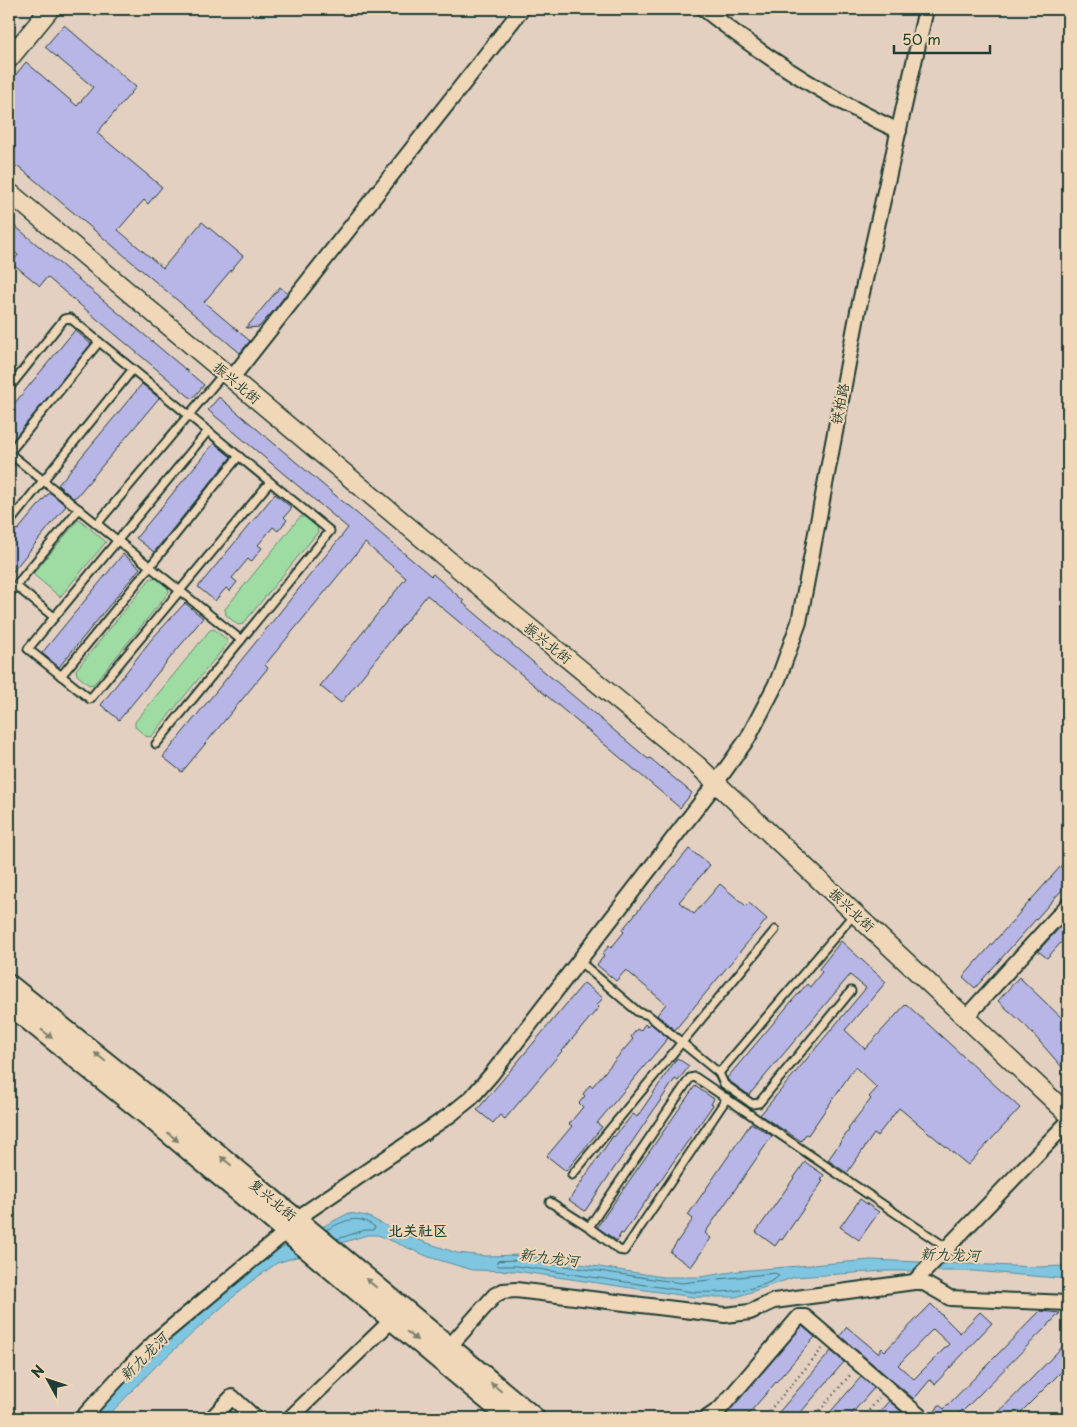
<svg xmlns="http://www.w3.org/2000/svg" width="1077" height="1427" font-family="'Playpen Sans','LXGW WenKai TC',sans-serif">
  <style>
    .green { fill: #9edca4; stroke: #5e8c6c }
    .water { fill: #80c6e1; stroke: #598f9c }
    .lines { fill: none; stroke-linecap: round; stroke-linejoin: round }
    .shore { stroke: #467479; stroke-width: 1 }
    .building { fill: #b8b5e7; stroke: #1f3d34; fill-rule: evenodd }
    .service-casing { stroke: #1f3d34; stroke-width: 11 }
    .minor-casing { stroke: #1f3d34; stroke-width: 18 }
    .tertiary-casing { stroke: #1f3d34; stroke-width: 21 }
    .secondary-casing { stroke: #1f3d34; stroke-width: 24 }
    .path { stroke: #1f3d34; stroke-width: 2.5; stroke-dasharray: 1 4; stroke-linecap: butt }
    .service { stroke: #efd7b7; stroke-width: 7 }
    .minor { stroke: #efd7b7; stroke-width: 14 }
    .tertiary { stroke: #efd7b7; stroke-width: 18 }
    .secondary { stroke: #efd7b7; stroke-width: 20 }
    .oneway { fill: #7d826f }
    .labels { text-anchor: middle; stroke-width: 4; stroke-linejoin: round; paint-order: stroke }
    .street-label { font-size: 14px; fill: #1f3d34; stroke: #efd7b7 }
    .neighbourhood-label { font-size: 15px; font-weight: bold; fill: #1f3d34; stroke: #efd7b7 }
    .water-label { font-size: 15px; font-style: italic; fill: #294b45; stroke: #efd7b7 }
  </style>
  <rect width="100%" height="100%" fill="#e4d0c1"/>
  <filter id="ink" filterUnits="userSpaceOnUse"><feTurbulence type="fractalNoise" baseFrequency=".02" numOctaves="2"/><feDisplacementMap in="SourceGraphic" scale="10" xChannelSelector="R" yChannelSelector="G"/><feConvolveMatrix kernelMatrix="1 2 1 2 8 2 1 2 1" color-interpolation-filters="sRGB"/></filter>
  <g filter="url(#ink)">
    <!-- green -->
    <g class="green">
      <polygon points="300,517 305,517 317,527 318,532 243,624 238,625 226,615 225,609"/>
      <polygon points="79,519 106,542 60,597 33,574"/>
      <polygon points="151,578 156,578 168,588 169,592 94,684 89,685 77,675 76,670"/>
      <polygon points="214,629 227,640 227,644 152,736 147,737 135,727 135,722 210,630"/>
    </g>
    <!-- water -->
    <polygon class="water" points="349,1213 367,1216 404,1235 457,1253 485,1256 523,1255 663,1277 700,1277 738,1271 871,1260 1037,1267 1066,1266 1068,1266 1068,1279 974,1271 884,1271 795,1277 736,1297 693,1297 516,1271 472,1270 429,1257 378,1235 367,1235 277,1263 249,1283 156,1366 106,1418 88,1418 139,1366 260,1259"/>
    <g class="lines">
      <!-- shore -->
      <g class="shore">
        <path d="M326 1230C344 1221 357 1213 375 1227L373 1230H365L337 1239"/>
        <path d="M523 1260 681 1283 776 1273 779 1276C761 1292 716 1293 693 1292L517 1266H498L496 1264 498 1261Z"/>
      </g>
    </g>
    <!-- building -->
    <g class="building">
      <polygon points="64,25 136,87 97,133 162,187 148,204 144,200 118,230 163,268 202,222 243,256 204,302 250,341 240,353 18,166 16,168 9,162 9,83 26,62 77,106 93,87 45,47"/>
      <polygon points="9,221 204,385 192,399 47,277 40,286 12,263 18,255 9,247 13,243 9,239"/>
      <polygon points="280,287 287,293 275,309 259,327 246,328"/>
      <polygon points="75,330 91,344 9,445 9,410"/>
      <polygon points="142,384 159,398 77,496 73,498 58,485"/>
      <polygon points="219,397 431,576 433,574 464,601 463,603 648,759 650,758 692,793 680,808 427,595 341,703 320,686 406,578 365,543 265,665 268,668 182,772 163,757 348,528 208,410"/>
      <polygon points="214,443 231,457 154,552 136,538"/>
      <polygon points="51,493 66,506 9,576 9,537 16,529 18,530 48,494"/>
      <polygon points="275,494 292,508 284,517 287,520 278,531 273,527 258,545 262,548 251,562 248,559 232,578 237,582 230,591 226,588 215,601 198,587"/>
      <polygon points="123,554 140,568 59,667 42,653"/>
      <polygon points="185,603 203,618 119,720 101,705 150,641"/>
      <polygon points="689,849 710,865 679,902 694,914 720,884 746,906 749,903 767,919 675,1030 657,1015 666,1004 626,970 616,981 597,965 604,956 602,954 609,946 611,948 624,932 622,930"/>
      <polygon points="1068,858 1068,883 975,988 963,977"/>
      <polygon points="1063,924 1068,929 1068,935 1047,958 1038,951"/>
      <polygon points="841,941 886,982 845,1030 865,1049 906,1004 1020,1108 968,1165 899,1108 877,1136 874,1134 847,1173 828,1160 849,1130 848,1128 871,1099 869,1097 877,1088 855,1067 808,1135 806,1134 801,1141 760,1115 866,988 850,975 749,1095 728,1080 727,1078 791,1002 807,984 810,987 822,972 819,969"/>
      <polygon points="1019,977 1068,1024 1068,1074 1026,1026 998,1001"/>
      <polygon points="584,983 603,998 597,1005 599,1007 505,1119 500,1115 493,1123 477,1110"/>
      <polygon points="650,1023 668,1038 597,1123 602,1127 566,1171 547,1156 572,1126 569,1124 583,1107 579,1103 585,1096 583,1094 590,1085 592,1087 633,1039 631,1037 637,1029 640,1031 645,1024 647,1026"/>
      <polygon points="677,1058 689,1066 678,1081 675,1079 585,1211 569,1200 613,1136 614,1137 633,1114 637,1117"/>
      <polygon points="695,1086 714,1099 711,1104 713,1105 623,1234 621,1233 617,1241 597,1227"/>
      <polygon points="751,1123 772,1136 705,1233 711,1238 691,1267 670,1252 693,1219 688,1215"/>
      <polygon points="805,1162 824,1175 821,1180 823,1181 782,1240 780,1239 775,1246 756,1232"/>
      <polygon points="860,1199 879,1212 859,1240 840,1227"/>
      <path d="M931 1304 960 1333 980 1312 992 1323 935 1384 930 1380 914 1399 840 1336 847 1327 878 1353 882 1348 885 1351ZM933 1329 949 1344 914 1379 898 1365Z"/>
      <polygon points="1040,1311 1060,1313 963,1411 962,1410 955,1418 931,1418 939,1405 944,1409"/>
      <polygon points="802,1326 815,1337 745,1418 722,1418"/>
      <polygon points="1068,1341 1068,1378 1062,1371 1015,1418 993,1418"/>
      <polygon points="831,1351 844,1362 796,1418 774,1418"/>
      <polygon points="861,1377 874,1388 848,1418 825,1418"/>
      <polygon points="889,1401 909,1418 874,1418"/>
    </g>
    <g class="lines">
      <!-- service casing -->
      <g class="service-casing">
        <g id="service">
          <polyline points="9,388 64,319 70,318 330,531 156,744"/>
          <polyline points="208,431 28,649 90,699 270,482"/>
          <polyline points="9,453 241,640"/>
          <polyline points="9,453 99,342"/>
          <polyline points="9,523 133,369"/>
          <polyline points="97,524 224,373"/>
          <polyline points="16,586 54,617"/>
          <polyline points="9,594 79,509"/>
          <path d="M61 676C122 603 179 529 239 456"/>
          <polyline points="579,961 638,1012 648,1015 719,1073 855,913"/>
          <polyline points="719,1073 724,1084 752,1104 759,1103 851,991"/>
          <polyline points="572,1175 775,930"/>
          <polyline points="550,1202 589,1227 619,1250 624,1251 727,1098"/>
          <polyline points="589,1227 690,1078 695,1077 947,1248"/>
        </g>
      </g>
      <!-- minor casing -->
      <g class="minor-casing">
        <g id="minor">
          <path d="M704 9C763 56 830 99 899 131"/>
          <polyline points="231,379 522,9"/>
          <polyline points="966,1017 1068,905"/>
          <polyline points="296,1219 450,1115 471,1098 491,1075 716,783 748,738 778,680 799,622 858,311 926,9"/>
          <polyline points="914,1282 1068,1122"/>
          <polyline points="449,1347 495,1295 503,1291 516,1290 725,1315 750,1312 774,1301 914,1282 922,1282 950,1298 1068,1303"/>
          <polyline points="82,1418 124,1372 160,1337 287,1231"/>
          <polyline points="212,1418 232,1397 255,1418"/>
          <polyline points="290,1418 392,1320"/>
          <polyline points="707,1418 720,1409 799,1317 805,1317 922,1418"/>
        </g>
      </g>
      <!-- tertiary casing -->
      <g class="tertiary-casing">
        <g id="tertiary">
          <polyline points="9,59 50,9"/>
          <polyline points="9,192 496,600 697,765 1068,1114"/>
        </g>
      </g>
      <!-- secondary casing -->
      <g class="secondary-casing">
        <g id="secondary">
          <polyline points="9,985 160,1106 534,1418"/>
          <polyline points="9,1004 151,1118 510,1418"/>
        </g>
      </g>
      <!-- path -->
      <g class="path">
        <polyline points="763,1418 822,1349"/>
        <polyline points="813,1418 851,1374"/>
        <polyline points="863,1418 879,1398"/>
      </g>
      <!-- service -->
      <use href="#service" class="service"/>
      <!-- minor -->
      <use href="#minor" class="minor"/>
      <!-- tertiary -->
      <use href="#tertiary" class="tertiary"/>
      <!-- secondary -->
      <use href="#secondary" class="secondary"/>
    </g>
    <!-- one-way arrows -->
    <defs><path id="oneway-solid" d="M-6-.8H1V-3.2L6.5 0L1 3.2V.8H-6Z" transform="scale(1.25)"/></defs>
    <g class="oneway">
      <use href="#oneway-solid" transform="translate(47 1034) rotate(38)"/>
      <use href="#oneway-solid" transform="translate(100 1057) rotate(-141)"/>
      <use href="#oneway-solid" transform="translate(173 1137) rotate(40)"/>
      <use href="#oneway-solid" transform="translate(226 1161) rotate(-140)"/>
      <use href="#oneway-solid" transform="translate(371 1283) rotate(-140)"/>
      <use href="#oneway-solid" transform="translate(412 1336) rotate(40)"/>
      <use href="#oneway-solid" transform="translate(496 1387) rotate(-140)"/>
    </g>
  </g>
  <g class="labels">
    <!-- street labels -->
    <g class="street-label">
      <text transform="translate(237 383) rotate(40)" y="5">振兴北街</text>
      <text transform="translate(840 404) rotate(-79)" y="5">铁柏路</text>
      <text transform="translate(548 643) rotate(39)" y="5">振兴北街</text>
      <text transform="translate(852 910) rotate(43)" y="5">振兴北街</text>
      <text transform="translate(273 1200) rotate(40)" y="5">复兴北街</text>
    </g>
    <!-- neighbourhood labels -->
    <g class="neighbourhood-label">
      <text x="418" y="1236">北关社区</text>
    </g>
    <!-- water labels -->
    <g class="water-label">
      <text transform="translate(950 1255) rotate(2)" y="5">新九龙河</text>
      <text transform="translate(549 1258) rotate(7)" y="5">新九龙河</text>
      <text transform="translate(144 1357) rotate(-45)" y="5">新九龙河</text>
    </g>
  </g>
  <!-- margin -->
  <rect width="1077" height="1427" fill="none" stroke="#efd7b7" stroke-width="30"/>
  <rect x="15" y="15" width="1047" height="1397" fill="none" stroke="#1f3d34" stroke-width="2" filter="url(#ink)"/>
  <!-- north arrow -->
  <g transform="translate(48 1380) rotate(310)" stroke="#efd7b7" stroke-width="4" paint-order="stroke">
  <path d="M0-4L9 19L0 12L-9 19Z" fill="#1f3d34"/>
  <text y="-8" font-size="14" font-weight="bold" text-anchor="middle" fill="#1f3d34">N</text>
  </g>
  <!-- scale -->
  <path d="M894 45v8h96v-8" fill="none" stroke="#1f3d34" stroke-width="2.5"/>
  <text x="902" y="45" font-size="15" fill="#1f3d34" stroke="#efd7b7" stroke-width="4" paint-order="stroke">50 m</text>
</svg>
